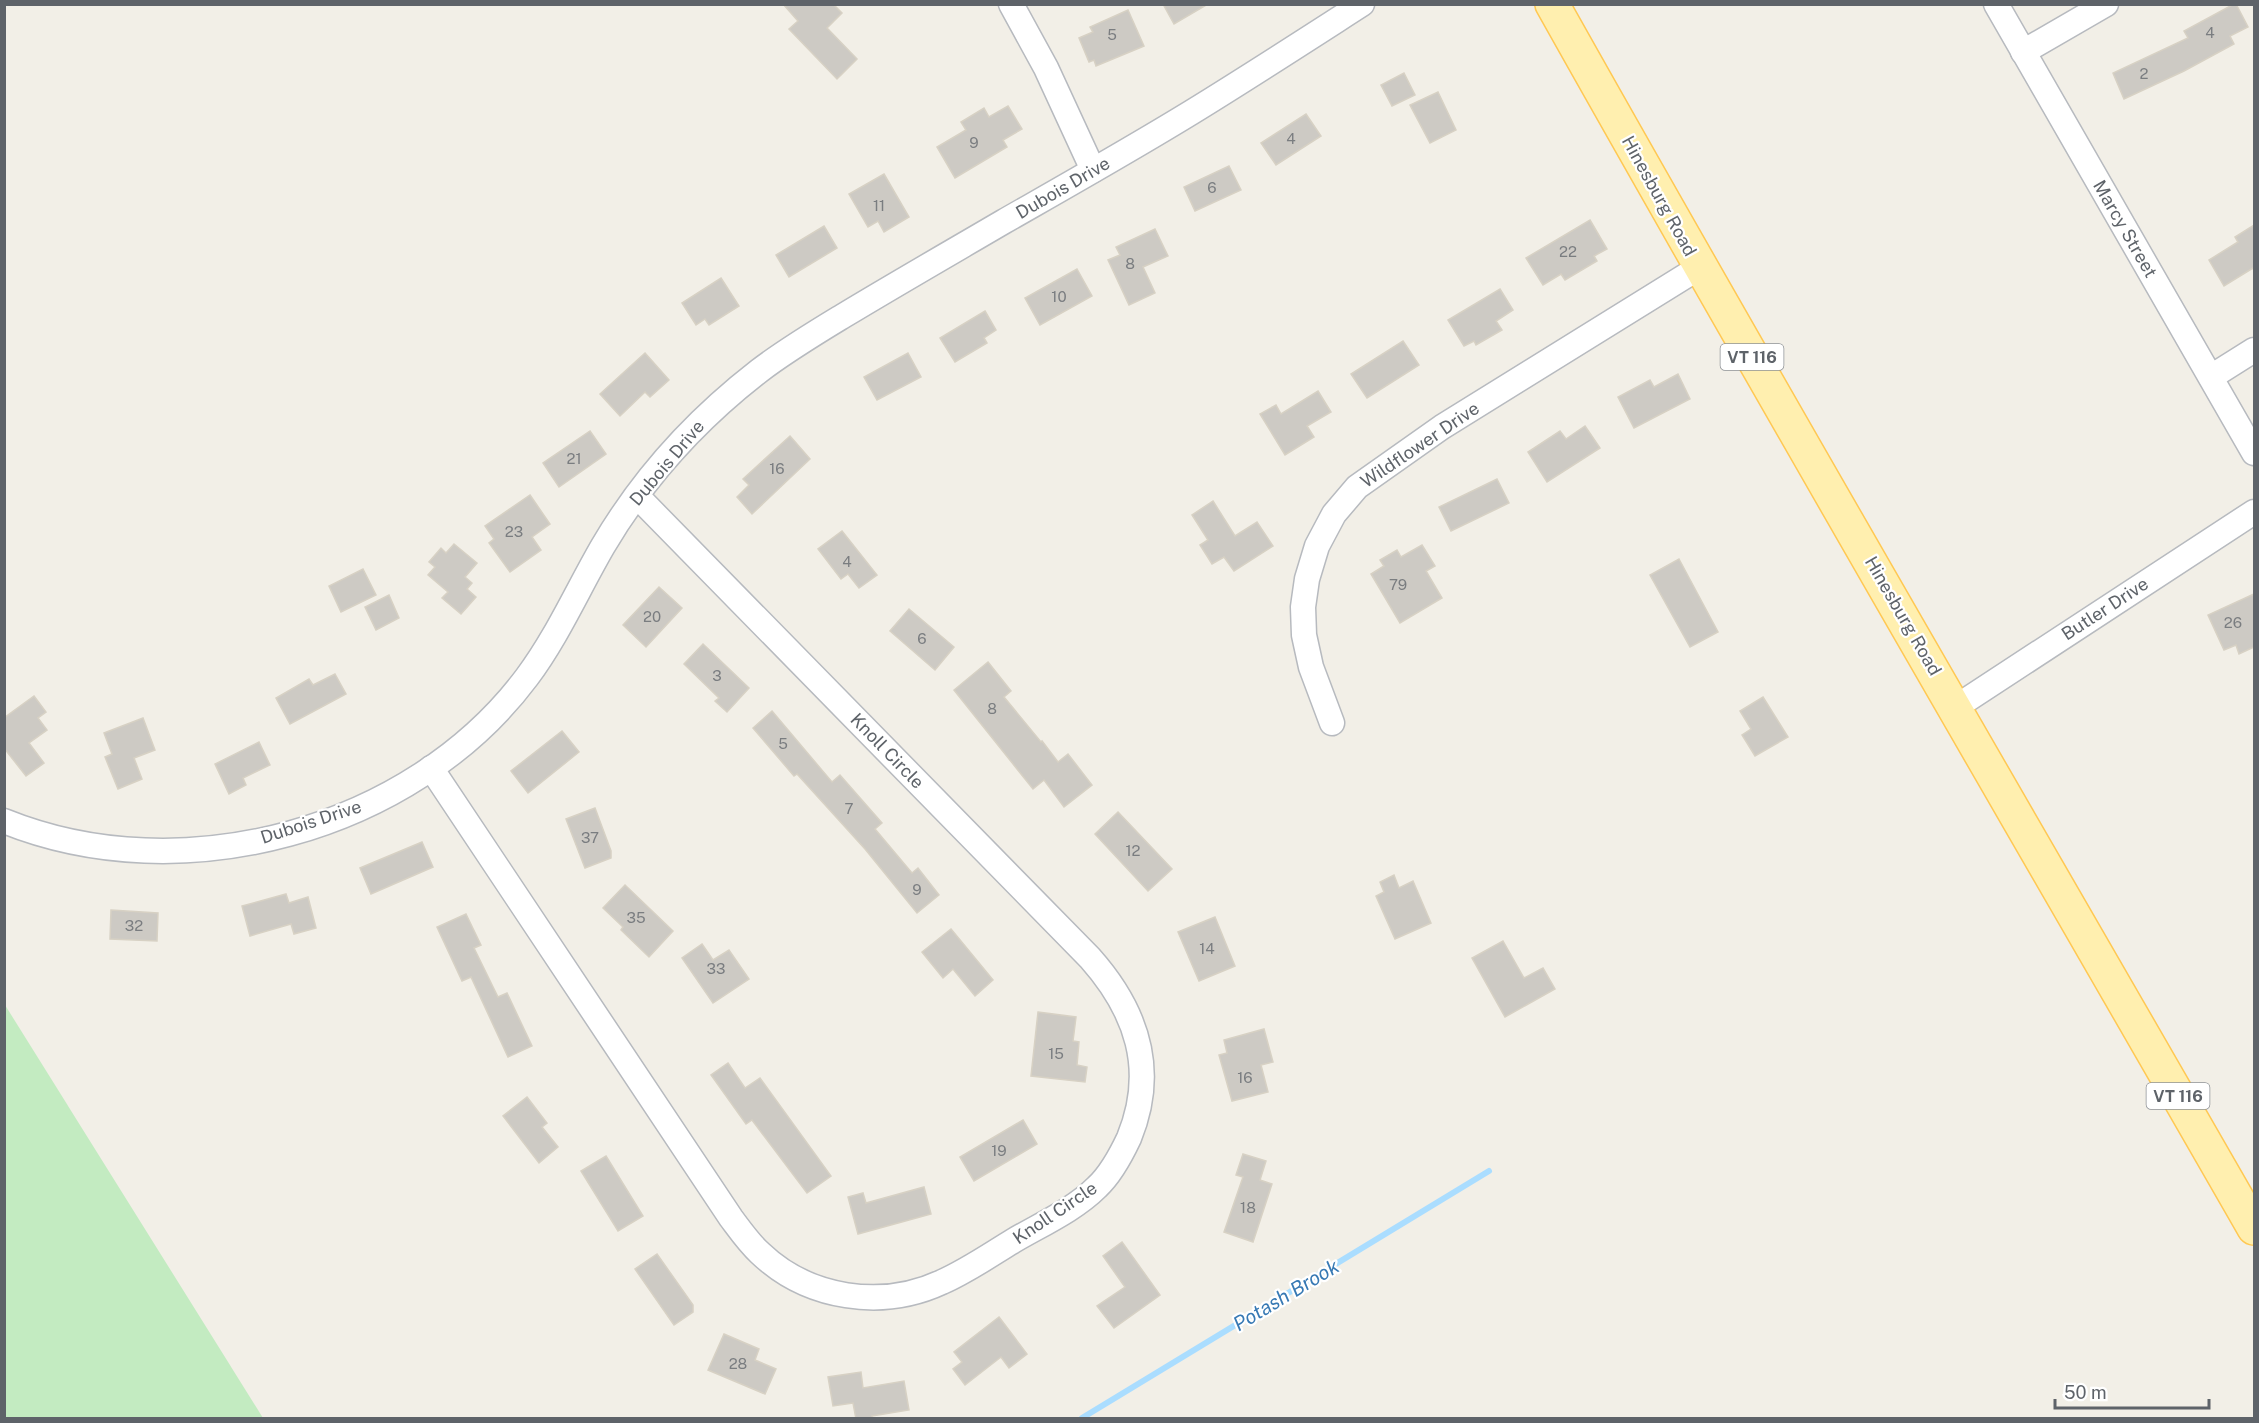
<svg xmlns="http://www.w3.org/2000/svg" width="2259" height="1423" font-family="'Public Sans',sans-serif">
  <style>
    .green { fill: #c3ebc1 }
    .lines { fill: none; stroke-linecap: round; stroke-linejoin: round }
    .stream { stroke: #adf; stroke-width: 6 }
    .building { fill: #cdcac4; stroke: #d7d1c4; stroke-width: 1.5 }
    .minor-casing { stroke: #b7babf; stroke-width: 27 }
    .primary-casing { stroke: #ffc853; stroke-width: 36 }
    .minor { stroke: #fff; stroke-width: 24 }
    .primary { stroke: #ffefaf; stroke-width: 33 }
    .labels { text-anchor: middle; stroke-width: 4.5; stroke-linejoin: round; paint-order: stroke }
    .number-label { font-size: 15px; fill: #7a7d80 }
    .shield { fill: #fff; stroke: #8e9296; stroke-width: 1.5 }
    .shield-label { font-size: 16px; font-weight: bold; fill: #5e6369 }
    .street-label { font-size: 18px; fill: #5e6369; stroke: #fff }
    .water-label { font-size: 20px; font-style: italic; fill: #3779b4; stroke: #fff }
  </style>
  <rect width="100%" height="100%" fill="#f2efe7"/>
  <!-- green -->
  <polygon class="green" points="5,1005 263,1418 5,1418"/>
  <g class="lines">
    <!-- stream -->
    <polyline class="stream" points="1082,1418 1489,1171"/>
  </g>
  <!-- building -->
  <g class="building">
    <polygon points="783,4 833,4 842,13 827,28 857,59 837,79 789,29 798,21"/>
    <polygon points="1163,4 1208,4 1174,24"/>
    <polygon points="2234,4 2236,4 2248,27 2230,36 2234,44 2184,71 2124,99 2113,73 2188,38 2184,31"/>
    <polygon points="1128,10 1144,46 1096,66 1094,60 1089,62 1079,38 1093,32 1090,27"/>
    <polygon points="1404,73 1415,95 1392,106 1381,85"/>
    <polygon points="1438,92 1456,130 1430,143 1410,105"/>
    <polygon points="1008,106 1022,129 1003,140 1007,147 955,178 937,147 966,130 961,122 984,108 989,117"/>
    <polygon points="1306,114 1321,136 1276,165 1261,143"/>
    <polygon points="1229,166 1241,190 1195,211 1184,187"/>
    <polygon points="884,174 909,217 884,232 878,221 868,227 849,194"/>
    <polygon points="1590,220 1607,249 1594,256 1597,261 1565,280 1561,274 1543,285 1526,258"/>
    <polygon points="2254,225 2254,271 2253,268 2224,286 2209,260 2238,242 2235,237"/>
    <polygon points="824,226 837,248 789,277 776,255"/>
    <polygon points="1155,229 1168,256 1143,267 1155,293 1129,305 1108,260 1120,255 1116,247"/>
    <polygon points="1077,269 1092,296 1040,325 1025,298"/>
    <polygon points="721,278 739,306 709,325 705,319 696,325 682,303"/>
    <polygon points="1500,289 1513,310 1496,321 1502,330 1476,345 1474,341 1464,346 1448,320"/>
    <polygon points="985,311 996,330 984,338 987,343 955,362 940,338"/>
    <polygon points="1403,341 1419,365 1367,398 1351,374"/>
    <polygon points="645,353 669,380 650,397 645,392 620,416 600,394"/>
    <polygon points="908,353 921,377 877,400 864,377"/>
    <polygon points="1678,374 1690,399 1634,428 1618,397 1650,380 1654,387"/>
    <polygon points="1318,391 1331,412 1307,426 1314,437 1285,455 1260,414 1276,405 1281,414"/>
    <polygon points="1585,426 1600,448 1547,482 1528,452 1560,431 1566,439"/>
    <polygon points="590,431 606,454 559,487 543,463"/>
    <polygon points="790,436 810,459 752,514 737,497 749,485 743,479"/>
    <polygon points="1497,479 1509,503 1451,531 1439,507"/>
    <polygon points="530,495 550,524 532,537 541,550 510,572 489,543 494,539 485,526"/>
    <polygon points="1213,501 1235,536 1257,522 1273,546 1234,571 1224,557 1212,564 1200,545 1208,540 1192,515"/>
    <polygon points="842,531 877,575 859,588 848,574 841,579 818,549"/>
    <polygon points="454,544 477,563 465,577 472,583 467,589 476,597 461,614 442,598 448,592 428,575 435,567 429,562 441,548 446,553"/>
    <polygon points="1422,545 1435,566 1426,571 1442,598 1400,623 1371,574 1384,566 1380,560 1397,550 1401,557"/>
    <polygon points="1679,559 1718,632 1690,647 1650,575"/>
    <polygon points="363,569 376,595 341,612 329,586"/>
    <polygon points="659,587 682,608 646,647 623,625"/>
    <polygon points="2254,594 2254,647 2239,654 2236,645 2224,650 2208,615"/>
    <polygon points="389,595 399,618 376,630 365,607"/>
    <polygon points="909,609 954,647 935,670 890,631"/>
    <polygon points="703,644 749,688 727,712 715,701 719,698 684,664"/>
    <polygon points="988,662 1011,691 1004,697 1041,742 1042,741 1058,762 1068,754 1092,785 1064,807 1044,780 1033,789 954,690"/>
    <polygon points="335,674 346,694 290,724 276,698 309,679 313,685"/>
    <polygon points="34,696 46,712 38,718 47,730 29,743 44,763 26,776 4,748 4,718"/>
    <polygon points="1763,697 1788,737 1755,756 1742,735 1751,729 1740,711"/>
    <polygon points="772,711 832,782 840,775 882,823 875,829 912,873 918,868 939,895 917,913 865,849 797,774 794,776 753,728"/>
    <polygon points="143,718 155,750 134,758 142,779 118,789 105,757 112,754 104,733"/>
    <polygon points="562,731 579,752 528,793 511,771"/>
    <polygon points="259,742 270,765 243,778 246,785 229,794 215,764"/>
    <polygon points="595,808 611,851 611,858 585,868 566,819"/>
    <polygon points="1118,812 1172,869 1148,891 1095,834"/>
    <polygon points="422,842 433,867 371,894 360,868"/>
    <polygon points="1394,875 1399,888 1413,881 1431,923 1395,939 1376,896 1384,892 1380,882"/>
    <polygon points="625,885 673,931 649,957 621,930 623,927 603,908"/>
    <polygon points="286,894 289,903 308,897 316,928 294,934 291,924 250,936 242,906"/>
    <polygon points="111,910 158,913 157,941 110,939"/>
    <polygon points="466,914 481,945 474,948 498,997 507,993 532,1046 508,1057 471,977 462,981 437,927"/>
    <polygon points="1215,917 1235,966 1199,981 1178,932"/>
    <polygon points="951,929 993,980 975,996 953,969 943,978 922,952"/>
    <polygon points="1503,941 1524,978 1543,968 1555,989 1505,1017 1472,958"/>
    <polygon points="702,944 713,960 729,950 749,979 713,1003 682,958"/>
    <polygon points="1038,1012 1076,1017 1073,1041 1079,1042 1077,1065 1087,1067 1085,1082 1031,1076"/>
    <polygon points="1264,1029 1273,1062 1261,1065 1268,1092 1232,1101 1219,1055 1227,1053 1224,1040"/>
    <polygon points="728,1063 745,1088 760,1078 831,1176 807,1193 752,1120 746,1124 711,1075"/>
    <polygon points="527,1097 547,1123 542,1127 558,1147 539,1163 503,1116"/>
    <polygon points="1023,1120 1037,1144 974,1181 960,1157"/>
    <polygon points="1243,1154 1266,1161 1260,1180 1272,1184 1253,1242 1224,1232 1243,1177 1236,1175"/>
    <polygon points="606,1156 643,1216 618,1231 581,1171"/>
    <polygon points="924,1187 931,1214 858,1234 848,1197 863,1193 866,1203"/>
    <polygon points="1122,1242 1160,1295 1114,1328 1097,1306 1125,1287 1103,1256"/>
    <polygon points="657,1254 693,1305 693,1312 674,1325 635,1269"/>
    <polygon points="999,1317 1027,1354 1009,1368 1001,1357 965,1385 953,1369 962,1362 954,1352"/>
    <polygon points="724,1334 759,1349 755,1360 776,1369 765,1394 708,1370"/>
    <polygon points="861,1372 863,1388 904,1381 909,1410 872,1416 872,1419 856,1419 853,1403 833,1406 828,1377"/>
  </g>
  <g class="lines">
    <!-- minor casing -->
    <g class="minor-casing">
      <g id="minor">
        <polyline points="1011,4 1046,68 1093,170"/>
        <polyline points="1996,4 2254,453"/>
        <polyline points="2023,52 2106,4"/>
        <polyline points="2211,377 2254,350"/>
        <polyline points="1956,707 2254,512"/>
        <polyline points="1332,723 1311,667 1304,635 1303,607 1307,579 1317,546 1334,514 1357,487 1442,427 1700,267"/>
        <path d="M431 768 731 1218C740 1230 749 1243 760 1253 808 1299 882 1310 942 1282 967 1271 990 1255 1013 1241 1040 1225 1074 1210 1097 1187 1111 1174 1121 1155 1129 1138 1157 1070 1137 1011 1090 958L637 496"/>
        <path d="M4 821C182 893 412 831 527 677 557 637 578 589 603 546 643 478 697 419 759 371 785 351 815 333 843 316 896 284 950 253 1003 222 1066 186 1130 150 1192 112 1249 77 1306 40 1362 4"/>
      </g>
    </g>
    <!-- primary casing -->
    <g class="primary-casing">
      <path id="primary" d="M1552 4C1782 414 2020 820 2254 1228"/>
    </g>
    <!-- minor -->
    <use href="#minor" class="minor"/>
    <!-- primary -->
    <use href="#primary" class="primary"/>
  </g>
  <g class="labels">
    <!-- number labels -->
    <g class="number-label">
      <text x="2210" y="38">4</text>
      <text x="1112" y="40">5</text>
      <text x="2144" y="79">2</text>
      <text x="1291" y="144">4</text>
      <text x="974" y="148">9</text>
      <text x="1212" y="193">6</text>
      <text x="879" y="211">11</text>
      <text x="1568" y="257">22</text>
      <text x="1130" y="269">8</text>
      <text x="1059" y="302">10</text>
      <text x="574" y="464">21</text>
      <text x="777" y="474">16</text>
      <text x="514" y="537">23</text>
      <text x="847" y="567">4</text>
      <text x="1398" y="590">79</text>
      <text x="652" y="622">20</text>
      <text x="2233" y="628">26</text>
      <text x="922" y="644">6</text>
      <text x="717" y="681">3</text>
      <text x="992" y="714">8</text>
      <text x="783" y="749">5</text>
      <text x="849" y="814">7</text>
      <text x="590" y="843">37</text>
      <text x="1133" y="856">12</text>
      <text x="917" y="895">9</text>
      <text x="636" y="923">35</text>
      <text x="134" y="931">32</text>
      <text x="1207" y="954">14</text>
      <text x="716" y="974">33</text>
      <text x="1056" y="1059">15</text>
      <text x="1245" y="1083">16</text>
      <text x="999" y="1156">19</text>
      <text x="1248" y="1213">18</text>
      <text x="738" y="1369">28</text>
    </g>
    <!-- shield labels -->
    <g class="shield">
      <rect x="1720.5" y="344" width="63" height="26" rx="4.5"/>
      <rect x="2146.5" y="1083" width="63" height="26" rx="4.5"/>
    </g>
    <g class="shield-label">
      <text x="1752" y="363">VT 116</text>
      <text x="2178" y="1102">VT 116</text>
    </g>
    <!-- street labels -->
    <g class="street-label">
      <text transform="translate(1063 188) rotate(-30)" y="6">Dubois Drive</text>
      <text transform="translate(1659 196) rotate(61)" y="6">Hinesburg Road</text>
      <text transform="translate(2125 229) rotate(60)" y="6">Marcy Street</text>
      <text transform="translate(1420 445) rotate(-34)" y="6">Wildflower Drive</text>
      <text transform="translate(667 463) rotate(-50)" y="6">Dubois Drive</text>
      <text transform="translate(2105 609) rotate(-33)" y="6">Butler Drive</text>
      <text transform="translate(1903 616) rotate(60)" y="6">Hinesburg Road</text>
      <text transform="translate(887 751) rotate(46)" y="6">Knoll Circle</text>
      <text transform="translate(311 822) rotate(-18)" y="6">Dubois Drive</text>
      <text transform="translate(1055 1213) rotate(-34)" y="6">Knoll Circle</text>
    </g>
    <!-- water labels -->
    <g class="water-label">
      <text transform="translate(1286 1295) rotate(-31)" y="7">Potash Brook</text>
    </g>
  </g>
  <!-- border -->
  <rect width="2259" height="1423" fill="none" stroke="#5e6369" stroke-width="12"/>
  <!-- scale -->
  <path d="M2055 1399v9h154v-9" fill="none" stroke="#5e6369" stroke-width="3"/>
  <text x="2064" y="1399" font-size="18" fill="#5e6369" stroke="#ffffff" stroke-width="4.5" paint-order="stroke">50 m</text>
</svg>
